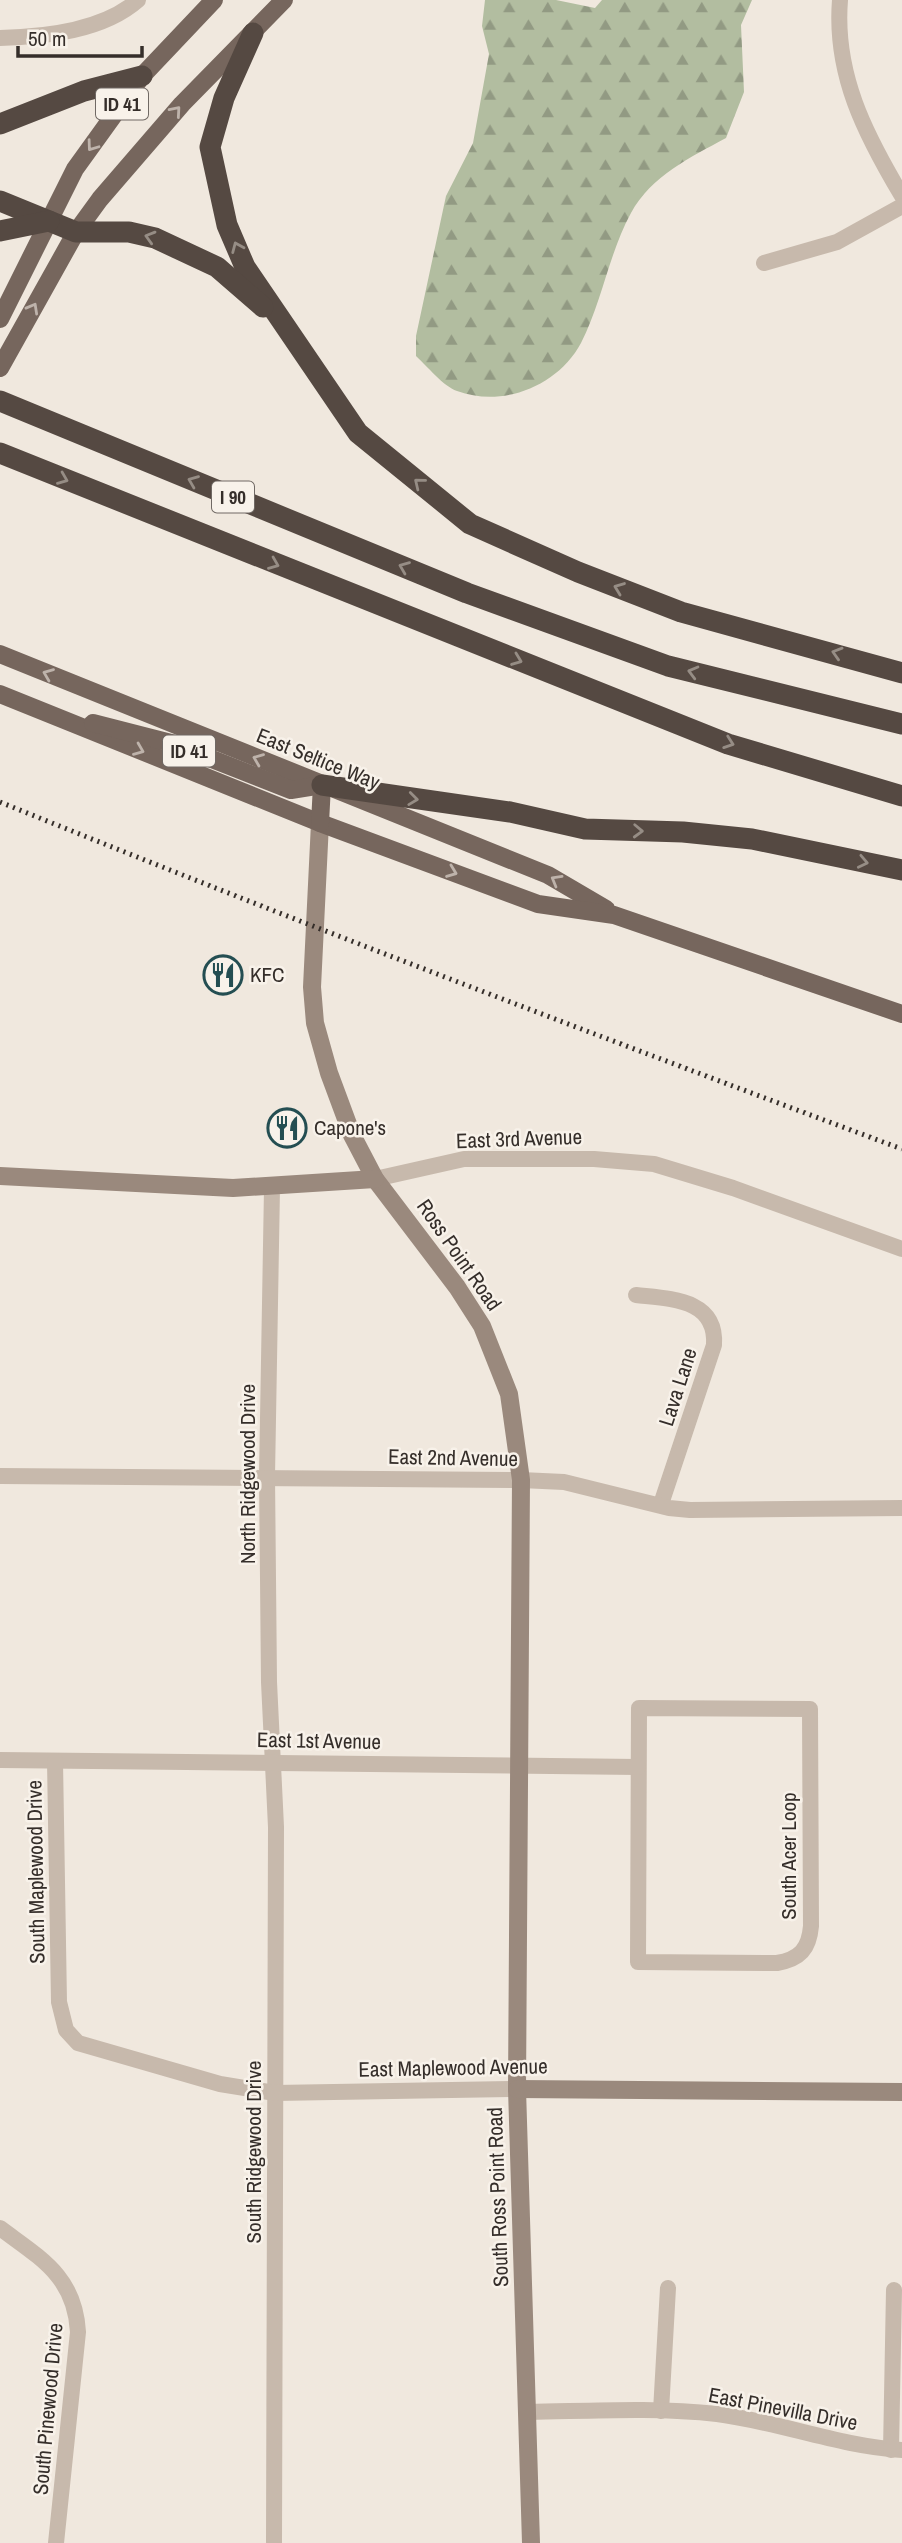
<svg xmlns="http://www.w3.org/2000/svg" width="902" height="2543" font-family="'Archivo Narrow',sans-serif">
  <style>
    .forest { fill: url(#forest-firs) }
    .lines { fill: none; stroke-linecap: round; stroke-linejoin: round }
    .street { stroke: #c7b9ac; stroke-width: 16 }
    .secondary { stroke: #9a897d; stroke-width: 18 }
    .primary { stroke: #76665d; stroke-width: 18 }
    .highway { stroke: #554942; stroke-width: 21 }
    .rail { stroke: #352e2a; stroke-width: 5; stroke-dasharray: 2 5; stroke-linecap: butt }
    .oneway { stroke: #beb3ab }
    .oneway2 { stroke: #968d85 }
    .labels { text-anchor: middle; stroke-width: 5; stroke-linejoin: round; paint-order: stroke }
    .shield { fill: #f8f2ea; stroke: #706964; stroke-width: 2 }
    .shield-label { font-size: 19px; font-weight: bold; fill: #352e2a }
    .street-label { font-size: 21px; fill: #352e2a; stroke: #f8f2ea }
    .poi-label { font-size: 21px; fill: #352e2a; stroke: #f8f2ea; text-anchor: start }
  </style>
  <defs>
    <pattern id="forest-firs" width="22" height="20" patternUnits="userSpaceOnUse" patternTransform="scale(1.75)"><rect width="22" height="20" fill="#b2bda0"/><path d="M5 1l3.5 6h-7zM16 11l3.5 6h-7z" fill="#929a83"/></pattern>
  </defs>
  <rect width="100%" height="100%" fill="#f0e8de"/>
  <!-- forest -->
  <path class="forest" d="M485 0H556L595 8 602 0H752L741 25 744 92 726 138C691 157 651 176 631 213 609 253 602 302 581 343 558 386 503 408 457 391 443 386 428 367 416 356V336L446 196 473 143 489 54 482 26Z"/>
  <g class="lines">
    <!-- street -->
    <g class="street">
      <path d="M840 0C834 74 865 134 902 196"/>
      <path d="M0 38C45 37 103 31 138 0"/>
      <polyline points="764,263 837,242 902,206"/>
      <polyline points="375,1179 464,1159 594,1159 654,1164 733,1188 902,1249"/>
      <polyline points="272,1188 267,1476 269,1682 276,1827 274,2543"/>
      <path d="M636 1295C671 1299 717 1299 714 1345L661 1504"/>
      <polyline points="0,1476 521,1480 564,1482 669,1508 690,1510 902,1508"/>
      <path d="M639 1708 810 1709 811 1926C809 1949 800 1959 777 1963L638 1962Z"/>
      <polyline points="0,1760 638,1767"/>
      <polyline points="55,1761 59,2002 66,2030 78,2043 220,2084 275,2093 517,2089"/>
      <path d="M0 2228C40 2258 75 2276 78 2332L56 2543"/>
      <polyline points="661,2411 668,2288"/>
      <path d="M529 2412C591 2411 655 2407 717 2414 780 2422 838 2446 902 2450"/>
      <polyline points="891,2450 894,2290"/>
    </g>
    <!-- secondary -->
    <g class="secondary">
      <polyline points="320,823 312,987 315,1023 329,1073 352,1135 375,1179 457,1287 482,1326 509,1394 521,1480 517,2089 531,2543"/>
      <polyline points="0,1176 233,1188 375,1179"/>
      <polyline points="517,2089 902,2092"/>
    </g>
    <!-- primary -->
    <g class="primary">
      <polyline points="0,319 75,169 142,76 214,0"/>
      <polyline points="0,368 76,232 100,199 182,104 284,0"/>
      <polyline points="0,654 548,875 606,909"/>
      <polyline points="0,694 320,823 538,904 614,915 902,1014"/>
      <polyline points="93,723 171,743 291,790 322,785"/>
      <polyline points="320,823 322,785"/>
    </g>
    <!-- highway -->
    <g class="highway">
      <polyline points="253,33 224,98 210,147 227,225 245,267 358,433 470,524 578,572 681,612 902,673"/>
      <polyline points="0,124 84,91 142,76"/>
      <polyline points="0,201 76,232 129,232 155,238 217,267 263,307"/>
      <polyline points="0,231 49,221"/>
      <polyline points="0,401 467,593 668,666 902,724"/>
      <polyline points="0,453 728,744 902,796"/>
      <polyline points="322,785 510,812 585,829 683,832 752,839 902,870"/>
    </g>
    <!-- rail -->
    <path class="rail" d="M0 802C299 923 600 1037 902 1149"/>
  </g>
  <!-- one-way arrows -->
  <defs><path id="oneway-chevron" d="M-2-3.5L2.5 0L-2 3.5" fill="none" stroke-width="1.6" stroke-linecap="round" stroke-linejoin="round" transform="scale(1.75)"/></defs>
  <g class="oneway">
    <use href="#oneway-chevron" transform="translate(176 111) rotate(-49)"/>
    <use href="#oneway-chevron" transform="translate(92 146) rotate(126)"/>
    <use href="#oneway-chevron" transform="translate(33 308) rotate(-61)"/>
    <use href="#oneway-chevron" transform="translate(48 674) rotate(-158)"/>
    <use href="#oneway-chevron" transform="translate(139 750) rotate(22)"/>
    <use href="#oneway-chevron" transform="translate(258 759) rotate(-158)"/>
    <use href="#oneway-chevron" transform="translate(452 872) rotate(21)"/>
    <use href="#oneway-chevron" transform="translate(556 880) rotate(-150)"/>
  </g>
  <g class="oneway2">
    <use href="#oneway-chevron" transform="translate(150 237) rotate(-164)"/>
    <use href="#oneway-chevron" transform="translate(237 247) rotate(-113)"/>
    <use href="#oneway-chevron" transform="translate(63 479) rotate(22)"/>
    <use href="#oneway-chevron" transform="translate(193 481) rotate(-158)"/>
    <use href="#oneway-chevron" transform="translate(419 483) rotate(-141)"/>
    <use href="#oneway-chevron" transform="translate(274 564) rotate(22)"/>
    <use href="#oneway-chevron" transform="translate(404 567) rotate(-158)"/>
    <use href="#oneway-chevron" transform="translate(619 588) rotate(-159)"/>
    <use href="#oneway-chevron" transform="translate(837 653) rotate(-163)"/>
    <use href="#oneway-chevron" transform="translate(517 660) rotate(21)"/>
    <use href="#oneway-chevron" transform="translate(693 672) rotate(-165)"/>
    <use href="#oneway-chevron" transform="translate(729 743) rotate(19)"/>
    <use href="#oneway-chevron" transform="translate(413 799) rotate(7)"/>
    <use href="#oneway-chevron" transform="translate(638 831) rotate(2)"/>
    <use href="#oneway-chevron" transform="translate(863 862) rotate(12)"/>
  </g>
  <!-- icons -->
  <defs>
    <g id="restaurant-ring" transform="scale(2.0125)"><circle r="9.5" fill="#f8f2ea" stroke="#244e52" stroke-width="1.5"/><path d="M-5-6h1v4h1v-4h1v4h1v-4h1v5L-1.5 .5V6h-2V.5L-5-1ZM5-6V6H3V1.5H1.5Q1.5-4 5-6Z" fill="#244e52"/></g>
  </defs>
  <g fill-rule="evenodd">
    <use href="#restaurant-ring" x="223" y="975"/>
    <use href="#restaurant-ring" x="287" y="1128"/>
  </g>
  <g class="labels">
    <!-- shield labels -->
    <g class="shield">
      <rect x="96" y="88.5" width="52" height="31" rx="5"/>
      <rect x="212" y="481.5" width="42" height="31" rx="5"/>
      <rect x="163" y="735.5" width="52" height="31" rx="5"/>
    </g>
    <g class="shield-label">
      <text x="122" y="111">ID 41</text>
      <text x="233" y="504">I 90</text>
      <text x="189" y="758">ID 41</text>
    </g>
    <!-- street labels -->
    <g class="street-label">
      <text transform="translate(318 759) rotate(22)" y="7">East Seltice Way</text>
      <text transform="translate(519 1139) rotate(-2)" y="7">East 3rd Avenue</text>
      <text transform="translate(459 1255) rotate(55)" y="7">Ross Point Road</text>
      <text transform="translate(678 1387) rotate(-72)" y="7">Lava Lane</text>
      <text transform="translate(453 1458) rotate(1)" y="7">East 2nd Avenue</text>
      <text transform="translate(248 1474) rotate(-90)" y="7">North Ridgewood Drive</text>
      <text transform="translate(319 1741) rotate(1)" y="7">East 1st Avenue</text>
      <text transform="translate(789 1856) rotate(-90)" y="7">South Acer Loop</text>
      <text transform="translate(36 1872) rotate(-91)" y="7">South Maplewood Drive</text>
      <text transform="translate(453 2068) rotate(-1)" y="7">East Maplewood Avenue</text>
      <text transform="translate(254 2152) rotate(-90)" y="7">South Ridgewood Drive</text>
      <text transform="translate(498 2197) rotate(-92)" y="7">South Ross Point Road</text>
      <text transform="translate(48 2409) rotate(-85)" y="7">South Pinewood Drive</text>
      <text transform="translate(783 2409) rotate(11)" y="7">East Pinevilla Drive</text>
    </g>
    <!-- poi labels -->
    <g class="poi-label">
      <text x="250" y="982">KFC</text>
      <text x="314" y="1135">Capone's</text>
    </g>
  </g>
  <!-- scale -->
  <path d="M18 46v10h124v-10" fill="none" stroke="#352e2a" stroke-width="3.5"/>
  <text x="28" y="46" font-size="21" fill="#352e2a" stroke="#f8f2ea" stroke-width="5" paint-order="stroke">50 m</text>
</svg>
